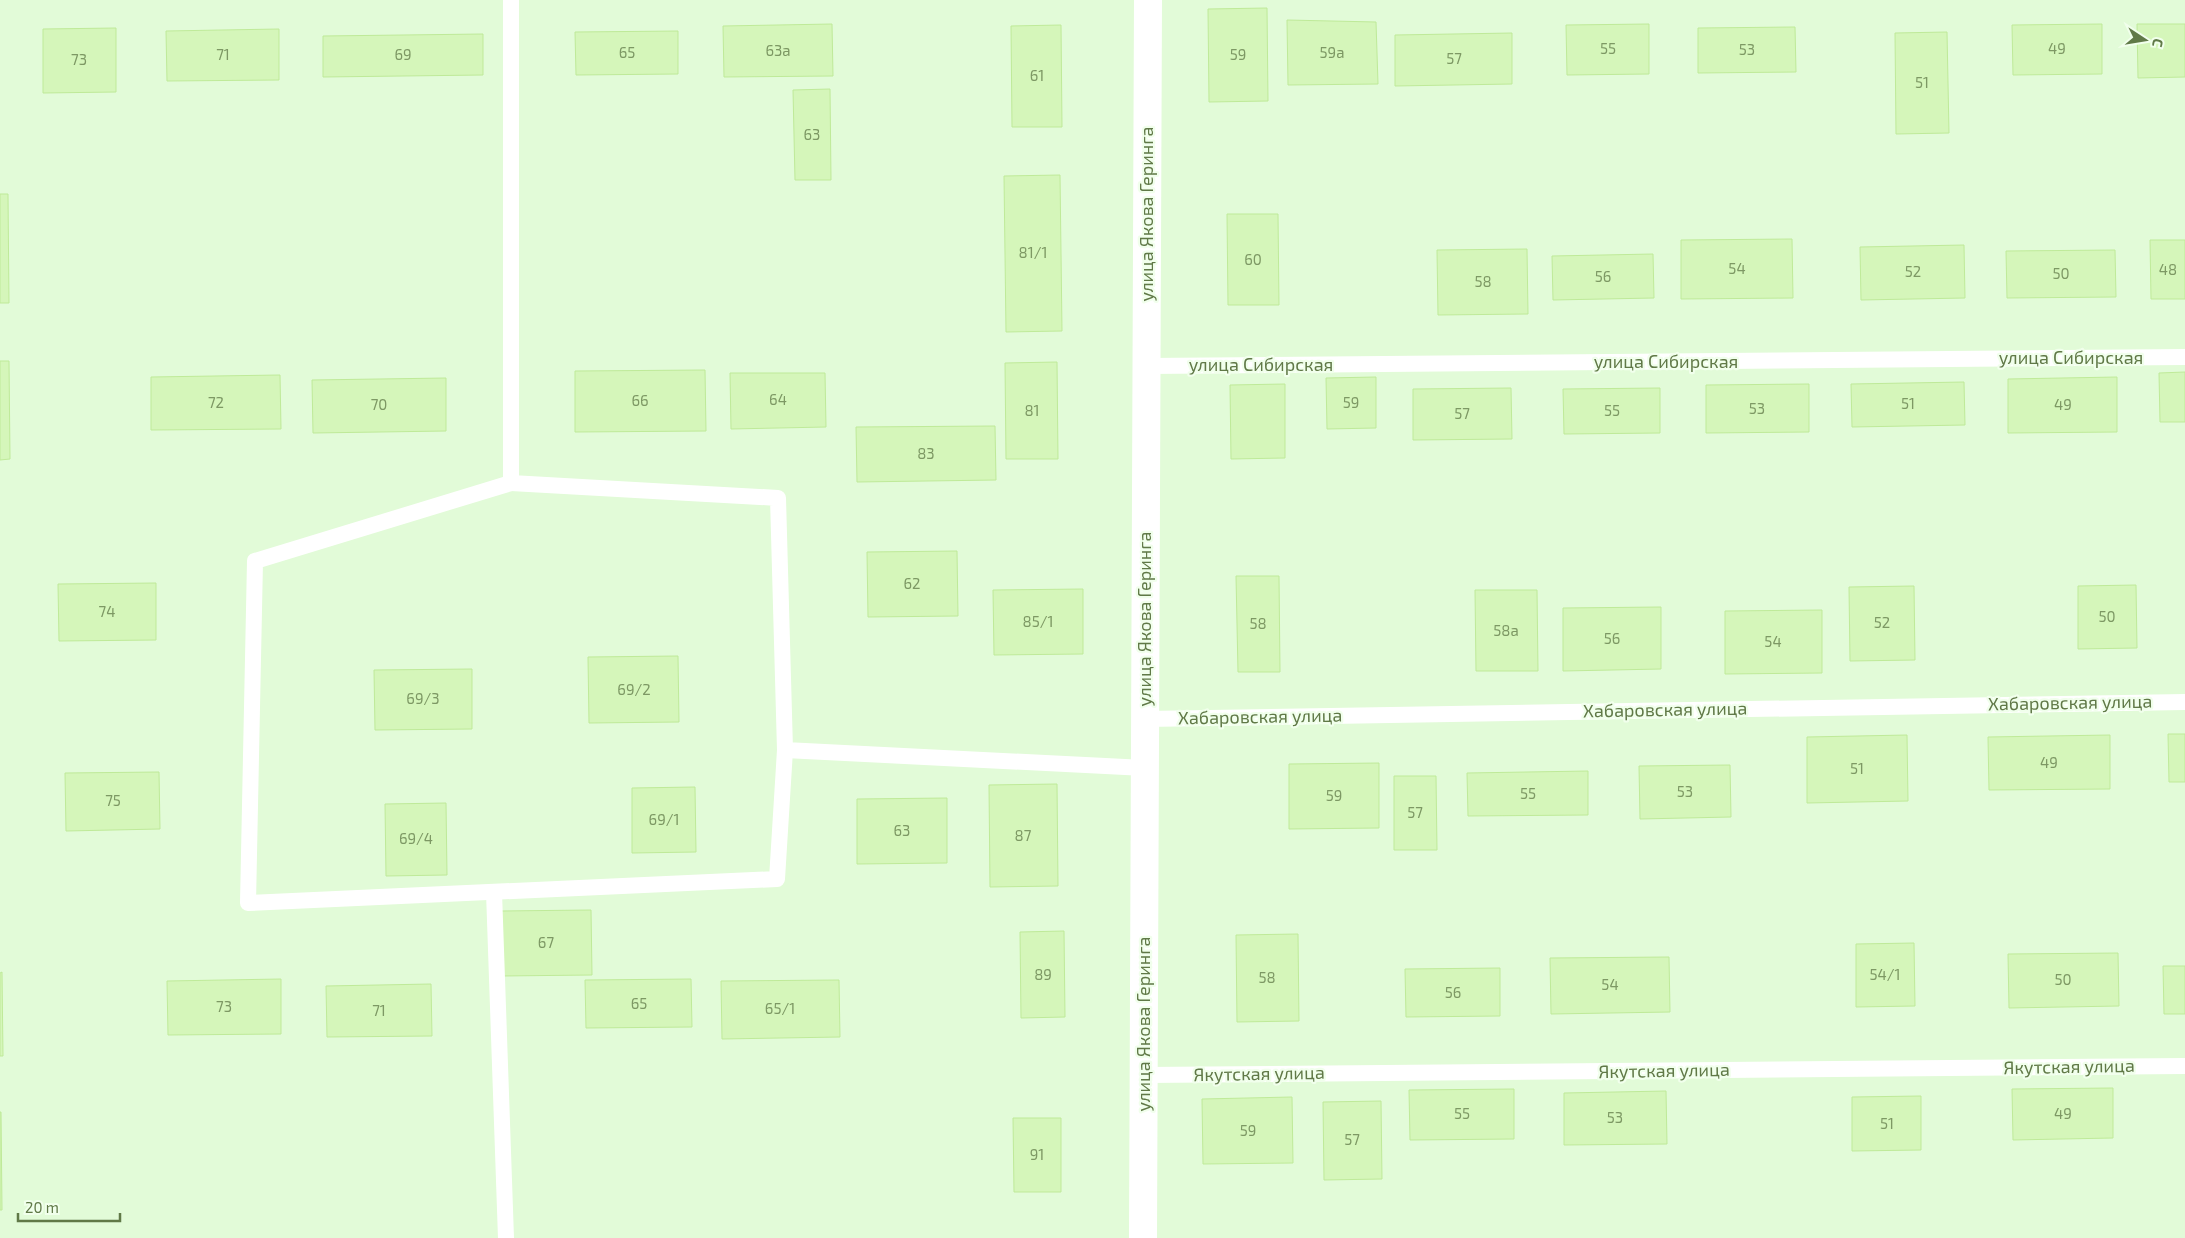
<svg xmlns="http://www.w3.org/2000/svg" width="2185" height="1238" font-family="'Exo 2',sans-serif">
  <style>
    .residential { fill: #e2fbd8 }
    .building { fill: #d5f6ba; stroke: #bfea99 }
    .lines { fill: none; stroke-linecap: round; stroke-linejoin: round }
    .service { stroke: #fff; stroke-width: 16 }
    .tertiary { stroke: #fff; stroke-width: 28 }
    .labels { text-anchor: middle; stroke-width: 4.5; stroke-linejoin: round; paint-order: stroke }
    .number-label { font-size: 15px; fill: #7d9864 }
    .street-label { font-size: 18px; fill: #607947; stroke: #f1ffec }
  </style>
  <rect width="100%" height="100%" fill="#ebfee5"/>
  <!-- residential -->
  <rect class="residential" x="0" y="0" width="2185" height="1238"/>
  <!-- building -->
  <g class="building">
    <polygon points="1267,8 1268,101 1209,102 1208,9"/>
    <polygon points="1287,20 1376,22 1378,84 1288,85"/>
    <polygon points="832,24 833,76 724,77 723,26"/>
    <polygon points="1649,24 1649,74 1567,75 1566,25"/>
    <polygon points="2102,24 2102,74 2013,75 2012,25"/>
    <polygon points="2137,24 2185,24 2185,77 2138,78"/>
    <polygon points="1061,25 1062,127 1012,127 1011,26"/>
    <polygon points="1795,27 1796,72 1698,73 1698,28"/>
    <polygon points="116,28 116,92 43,93 43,29"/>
    <polygon points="279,29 279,80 167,81 166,31"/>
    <polygon points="678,31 678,74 576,75 575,32"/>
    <polygon points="1947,32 1949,133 1896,134 1895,33"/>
    <polygon points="1512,33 1512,84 1395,86 1395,35"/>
    <polygon points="483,34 483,75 323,77 323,36"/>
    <polygon points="830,89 831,180 795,180 793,90"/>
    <polygon points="1060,175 1062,331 1006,332 1004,176"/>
    <polygon points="0,194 8,194 9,303 0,303"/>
    <polygon points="1227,214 1278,214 1279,305 1228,305"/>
    <polygon points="1792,239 1793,298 1681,299 1681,240"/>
    <polygon points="2150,240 2185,240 2185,299 2151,299"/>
    <polygon points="1964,245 1965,298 1861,300 1860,247"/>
    <polygon points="1527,249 1528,314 1438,315 1437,250"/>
    <polygon points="2115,250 2116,297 2007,298 2006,251"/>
    <polygon points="1653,254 1654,298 1553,300 1552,256"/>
    <polygon points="0,361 9,361 10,459 0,460"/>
    <polygon points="1057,362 1058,459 1006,459 1005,363"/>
    <polygon points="705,370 706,431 575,432 575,371"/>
    <polygon points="2185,372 2185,422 2160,422 2159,373"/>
    <polygon points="730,373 825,373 826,427 731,429"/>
    <polygon points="280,375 281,429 151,430 151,377"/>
    <polygon points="1376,377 1376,428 1327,429 1326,378"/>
    <polygon points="2117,377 2117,432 2008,433 2008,379"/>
    <polygon points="446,378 446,431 313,433 312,380"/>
    <polygon points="1964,382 1965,425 1852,427 1851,384"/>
    <polygon points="1285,384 1285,458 1231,459 1230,385"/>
    <polygon points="1809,384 1809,432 1706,433 1706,385"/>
    <polygon points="1511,388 1512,439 1413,440 1413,389"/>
    <polygon points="1660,388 1660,433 1564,434 1563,389"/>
    <polygon points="995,426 996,480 857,482 856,427"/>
    <polygon points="957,551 958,616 868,617 867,552"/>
    <polygon points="1236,576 1279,576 1280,672 1238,672"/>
    <polygon points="156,583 156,640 59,641 58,584"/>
    <polygon points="2136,585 2137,648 2078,649 2078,586"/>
    <polygon points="1914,586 1915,660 1850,661 1849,587"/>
    <polygon points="1083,589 1083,654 994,655 993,590"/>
    <polygon points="1475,590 1537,590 1538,671 1476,671"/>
    <polygon points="1661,607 1661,669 1563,671 1563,608"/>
    <polygon points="1822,610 1822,673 1725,674 1725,611"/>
    <polygon points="678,656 679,722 589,723 588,657"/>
    <polygon points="472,669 472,729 375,730 374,670"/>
    <polygon points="2168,734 2185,734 2185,782 2169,782"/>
    <polygon points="1907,735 1908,801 1807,803 1807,737"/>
    <polygon points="2110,735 2110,789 1989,790 1988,737"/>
    <polygon points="1379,763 1379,828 1289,829 1289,764"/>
    <polygon points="1730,765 1731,817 1640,819 1639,766"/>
    <polygon points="1588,771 1588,815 1468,816 1467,773"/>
    <polygon points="159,772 160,829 66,831 65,773"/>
    <polygon points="1394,776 1436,776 1437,850 1394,850"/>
    <polygon points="1057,784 1058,886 990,887 989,785"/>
    <polygon points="695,787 696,852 632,853 632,788"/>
    <polygon points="947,798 947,863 857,864 857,799"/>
    <polygon points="446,803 447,875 386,876 385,804"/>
    <polygon points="591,910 592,975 502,976 501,911"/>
    <polygon points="1064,931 1065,1017 1021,1018 1020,932"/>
    <polygon points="1298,934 1299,1021 1237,1022 1236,935"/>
    <polygon points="1914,943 1915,1006 1856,1007 1856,944"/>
    <polygon points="2118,953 2119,1006 2009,1008 2008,954"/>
    <polygon points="1669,957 1670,1012 1551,1014 1550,958"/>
    <polygon points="2163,966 2185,966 2185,1014 2164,1014"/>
    <polygon points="1500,968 1500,1016 1406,1017 1405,969"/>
    <polygon points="2,972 3,1056 0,1056 0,973"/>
    <polygon points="281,979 281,1034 168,1035 167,981"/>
    <polygon points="691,979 692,1027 586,1028 585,980"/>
    <polygon points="839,980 840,1037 722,1039 721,981"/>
    <polygon points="431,984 432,1036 327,1037 326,986"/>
    <polygon points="2113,1088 2113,1138 2013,1140 2012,1089"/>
    <polygon points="1514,1089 1514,1139 1410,1140 1409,1090"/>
    <polygon points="1666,1091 1667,1144 1564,1145 1564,1093"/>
    <polygon points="1921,1096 1921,1150 1852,1151 1852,1097"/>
    <polygon points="1292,1097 1293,1163 1203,1164 1202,1099"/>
    <polygon points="1381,1101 1382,1179 1324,1180 1323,1102"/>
    <polygon points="1,1112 2,1210 0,1210 0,1112"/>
    <polygon points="1013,1118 1061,1118 1061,1192 1014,1192"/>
  </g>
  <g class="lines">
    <!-- service -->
    <g class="service">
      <polyline points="511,0 511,483 778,498 785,750 1145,768"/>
      <polyline points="1146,366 2185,357"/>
      <polyline points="511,483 255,561 248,903 777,879 785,750"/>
      <polyline points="1145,719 2185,702"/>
      <polyline points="494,892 506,1238"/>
      <polyline points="1144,1075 2185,1066"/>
    </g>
    <!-- tertiary -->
    <polyline class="tertiary" points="1143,1238 1148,0"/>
  </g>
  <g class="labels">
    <!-- number labels -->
    <g class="number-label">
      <text x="1608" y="54">55</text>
      <text x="2057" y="54">49</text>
      <text x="1747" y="55">53</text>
      <text x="778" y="56">63а</text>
      <text x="627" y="58">65</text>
      <text x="1332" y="58">59а</text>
      <text x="223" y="60">71</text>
      <text x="403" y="60">69</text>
      <text x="1238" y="60">59</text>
      <text x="1454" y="64">57</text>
      <text x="79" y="65">73</text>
      <text x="1037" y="81">61</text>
      <text x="1922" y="88">51</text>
      <text x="812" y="140">63</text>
      <text x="1033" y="258">81/1</text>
      <text x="1253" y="265">60</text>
      <text x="1737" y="274">54</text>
      <text x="2168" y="275">48</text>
      <text x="1913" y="277">52</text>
      <text x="2061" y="279">50</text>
      <text x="1603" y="282">56</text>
      <text x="1483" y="287">58</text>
      <text x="778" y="405">64</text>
      <text x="640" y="406">66</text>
      <text x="216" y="408">72</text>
      <text x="1351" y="408">59</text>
      <text x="1908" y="409">51</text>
      <text x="379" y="410">70</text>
      <text x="2063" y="410">49</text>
      <text x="1757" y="414">53</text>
      <text x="1032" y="416">81</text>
      <text x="1612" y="416">55</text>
      <text x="1462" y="419">57</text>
      <text x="926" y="459">83</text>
      <text x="912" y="589">62</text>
      <text x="107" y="617">74</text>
      <text x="2107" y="622">50</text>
      <text x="1038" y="627">85/1</text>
      <text x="1882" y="628">52</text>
      <text x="1258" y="629">58</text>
      <text x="1506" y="636">58а</text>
      <text x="1612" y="644">56</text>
      <text x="1773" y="647">54</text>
      <text x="634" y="695">69/2</text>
      <text x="423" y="704">69/3</text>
      <text x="2049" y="768">49</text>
      <text x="1857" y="774">51</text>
      <text x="1685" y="797">53</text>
      <text x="1528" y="799">55</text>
      <text x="1334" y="801">59</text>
      <text x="113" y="806">75</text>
      <text x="1415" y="818">57</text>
      <text x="664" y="825">69/1</text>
      <text x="902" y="836">63</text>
      <text x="1023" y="841">87</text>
      <text x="416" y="844">69/4</text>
      <text x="546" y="948">67</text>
      <text x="1043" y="980">89</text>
      <text x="1885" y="980">54/1</text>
      <text x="1267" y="983">58</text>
      <text x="2063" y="985">50</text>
      <text x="1610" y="990">54</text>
      <text x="1453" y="998">56</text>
      <text x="639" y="1009">65</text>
      <text x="224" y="1012">73</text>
      <text x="780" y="1014">65/1</text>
      <text x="379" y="1016">71</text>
      <text x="1462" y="1119">55</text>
      <text x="2063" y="1119">49</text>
      <text x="1615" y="1123">53</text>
      <text x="1887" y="1129">51</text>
      <text x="1248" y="1136">59</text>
      <text x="1352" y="1145">57</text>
      <text x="1037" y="1160">91</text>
    </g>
    <!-- street labels -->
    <g class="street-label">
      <text transform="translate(1147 214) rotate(-90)" y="6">улица Якова Геринга</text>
      <text x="2071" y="364">улица Сибирская</text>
      <text x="1666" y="368">улица Сибирская</text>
      <text x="1261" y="371">улица Сибирская</text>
      <text transform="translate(1145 619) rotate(-90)" y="6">улица Якова Геринга</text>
      <text transform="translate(2070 703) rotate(-1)" y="6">Хабаровская улица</text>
      <text transform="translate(1665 710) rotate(-1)" y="6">Хабаровская улица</text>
      <text transform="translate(1260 717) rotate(-1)" y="6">Хабаровская улица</text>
      <text transform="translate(1144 1024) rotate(-90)" y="6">улица Якова Геринга</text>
      <text transform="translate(2069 1067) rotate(-1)" y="6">Якутская улица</text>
      <text transform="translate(1664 1071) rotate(-1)" y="6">Якутская улица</text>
      <text transform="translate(1259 1074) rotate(-1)" y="6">Якутская улица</text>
    </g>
  </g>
  <!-- north arrow -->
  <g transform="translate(2145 40) rotate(102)" stroke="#f1ffec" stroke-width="4" paint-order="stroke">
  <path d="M0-4L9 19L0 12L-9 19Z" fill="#607947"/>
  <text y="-8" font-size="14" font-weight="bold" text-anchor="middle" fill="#607947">С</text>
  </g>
  <!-- scale -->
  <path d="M18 1213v8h102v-8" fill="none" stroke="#607947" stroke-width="2.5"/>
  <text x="25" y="1213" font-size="15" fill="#607947" stroke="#f1ffec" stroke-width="4" paint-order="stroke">20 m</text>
</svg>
